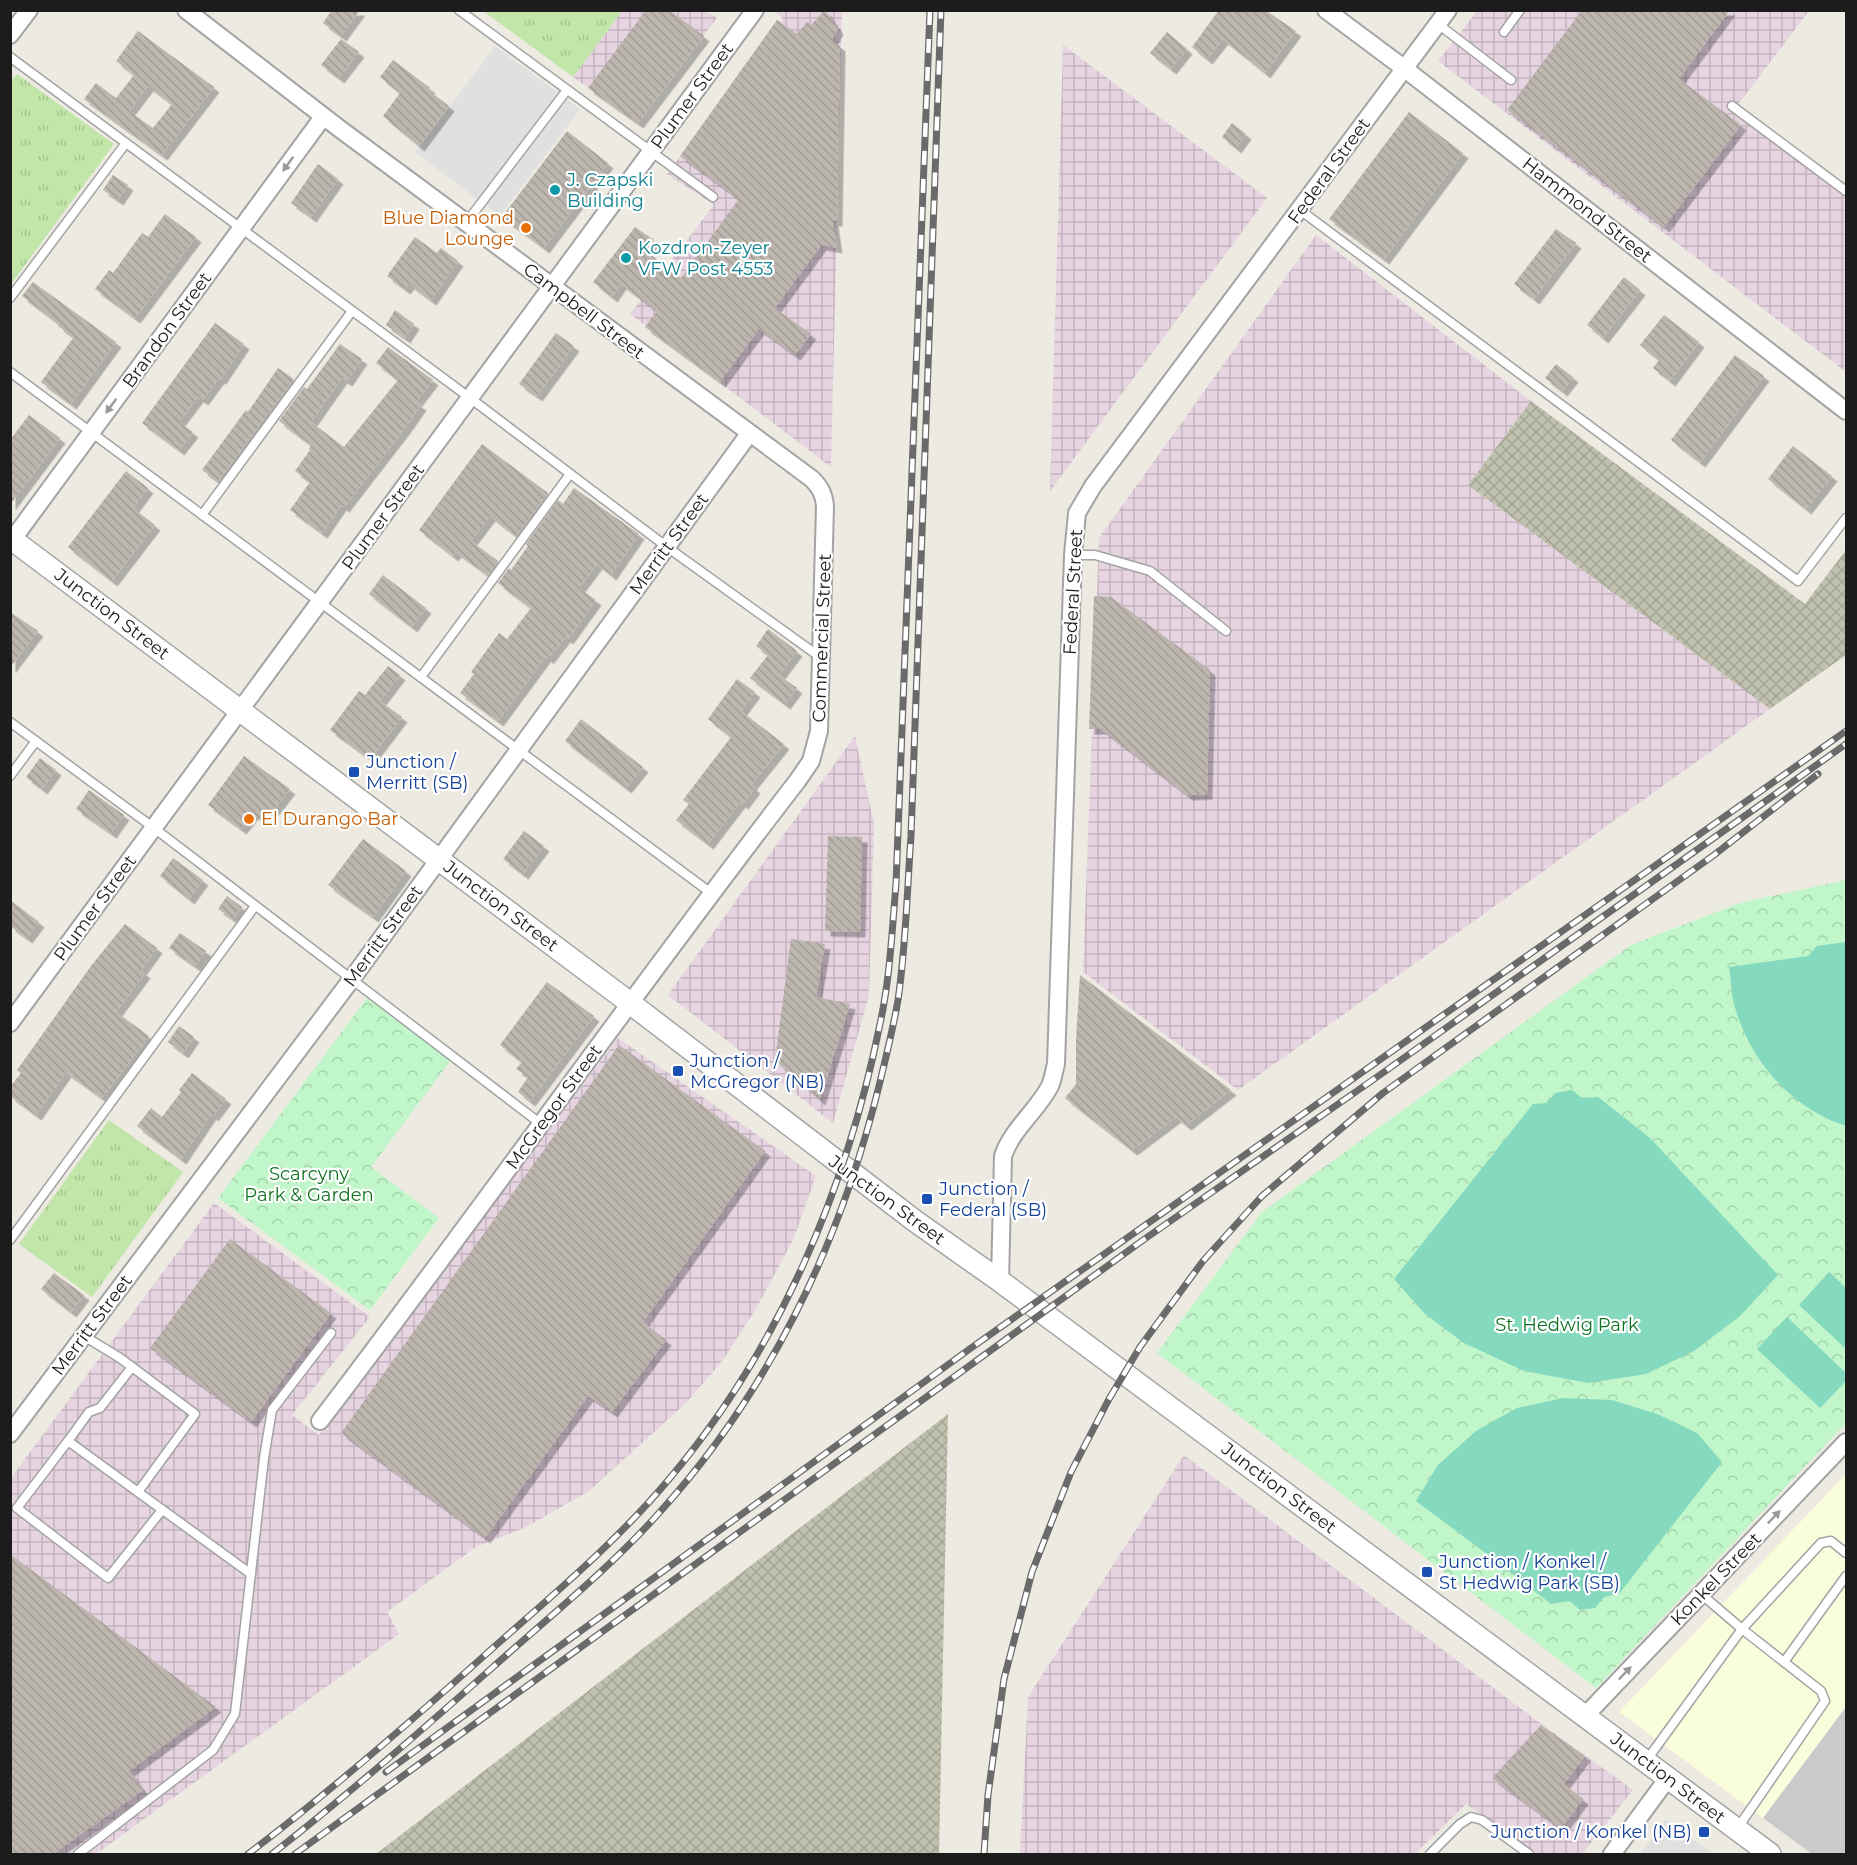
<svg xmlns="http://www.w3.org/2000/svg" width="1857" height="1865" font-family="Montserrat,sans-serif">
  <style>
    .industrial { fill: url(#industrial-grid) }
    .education { fill: #fafddb }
    .religious { fill: #cacaca }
    .construction { fill: url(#construction-cross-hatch) }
    .grass { fill: url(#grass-tufts) }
    .park { fill: url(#park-crowns) }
    .pitch { fill: #84d9bf }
    .parking { fill: #e0e0e0 }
    .building { fill: url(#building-back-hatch); fill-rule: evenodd; filter: url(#shadow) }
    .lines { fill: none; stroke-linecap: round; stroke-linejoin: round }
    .service-casing { stroke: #a3a3a3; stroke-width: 11 }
    .minor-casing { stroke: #a3a3a3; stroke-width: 20 }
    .tertiary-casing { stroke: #a3a3a3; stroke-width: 24 }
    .service { stroke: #fff; stroke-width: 8 }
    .minor { stroke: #fff; stroke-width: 16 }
    .tertiary { stroke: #fff; stroke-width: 21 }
    .rail-casing { stroke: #6a6a6a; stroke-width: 7 }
    .rail { stroke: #fff; stroke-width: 4.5; stroke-dasharray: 14; stroke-linecap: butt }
    .oneway { fill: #999 }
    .culture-dot { fill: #0f9aa8; stroke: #fff; stroke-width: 2 }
    .food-dot { fill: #e8710a; stroke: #fff; stroke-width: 2 }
    .transit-dot { fill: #1a4fb4; stroke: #fff; stroke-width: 2 }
    .labels { text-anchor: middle; stroke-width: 4.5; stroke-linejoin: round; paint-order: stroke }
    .street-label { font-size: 18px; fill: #1c1c1c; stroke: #fff }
    .culture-label { font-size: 18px; fill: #0d838f; stroke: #fff; text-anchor: start }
    .food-label { font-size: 18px; fill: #c56008; stroke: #fff; text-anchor: end }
    .transit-label { font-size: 18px; fill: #164399; stroke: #fff; text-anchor: start }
    .park-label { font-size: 18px; fill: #117322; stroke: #fff }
  </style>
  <defs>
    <pattern id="industrial-grid" width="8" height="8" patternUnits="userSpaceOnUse" patternTransform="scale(1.5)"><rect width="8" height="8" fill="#e6d4e1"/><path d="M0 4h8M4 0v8" fill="none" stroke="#c5b5c0"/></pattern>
    <pattern id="construction-cross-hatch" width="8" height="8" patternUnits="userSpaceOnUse" patternTransform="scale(1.5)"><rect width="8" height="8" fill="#bfc1ae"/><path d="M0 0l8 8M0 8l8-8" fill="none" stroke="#a4a595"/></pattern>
    <pattern id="grass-tufts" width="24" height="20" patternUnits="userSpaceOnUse" patternTransform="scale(1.5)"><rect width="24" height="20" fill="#c2e5aa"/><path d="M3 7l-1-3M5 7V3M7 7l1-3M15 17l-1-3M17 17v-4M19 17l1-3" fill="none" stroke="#a6c492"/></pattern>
    <pattern id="park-crowns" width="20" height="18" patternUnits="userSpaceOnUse" patternTransform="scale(1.5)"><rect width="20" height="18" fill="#c0f6c9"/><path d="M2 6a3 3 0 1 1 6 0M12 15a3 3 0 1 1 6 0" fill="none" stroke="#a4d2ac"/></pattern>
    <pattern id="building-back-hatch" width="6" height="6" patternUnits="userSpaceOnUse" patternTransform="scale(1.5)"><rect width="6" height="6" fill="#bdb6af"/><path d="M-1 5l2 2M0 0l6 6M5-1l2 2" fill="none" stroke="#a29c96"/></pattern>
    <filter id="shadow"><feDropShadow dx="5.5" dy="5.5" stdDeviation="0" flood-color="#0004"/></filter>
  </defs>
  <rect width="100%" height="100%" fill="#edeae2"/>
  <!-- industrial -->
  <g class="industrial">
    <polygon points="622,11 706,11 717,18 637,123 573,77"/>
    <polygon points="774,11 842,11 831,467 630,314 714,205 667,174 783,19"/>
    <polygon points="1477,11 1809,11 1733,111 1846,197 1846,372 1438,61"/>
    <polygon points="1063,45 1267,198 1050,491"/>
    <polygon points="1316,235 1531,401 1468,485 1770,709 1238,1090 1083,972 1099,538"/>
    <polygon points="855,736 874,824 869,995 833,1123 668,995"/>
    <polygon points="618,1038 816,1176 793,1240 757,1307 723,1360 686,1403 589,1491 526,1527 476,1547 387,1612 399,1634 96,1854 11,1854 11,1478 214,1203 370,1317 292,1415 319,1435"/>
    <polygon points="1184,1455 1540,1723 1633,1790 1582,1854 1537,1854 1466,1804 1415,1854 1020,1854 1028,1697"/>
  </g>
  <!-- education -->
  <polygon class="education" points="1846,1474 1846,1707 1763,1818 1619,1712"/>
  <!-- religious -->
  <polygon class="religious" points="1846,1707 1846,1854 1812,1854 1763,1818"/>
  <!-- construction -->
  <g class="construction">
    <polygon points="1531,401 1805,604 1846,550 1846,655 1770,709 1468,485"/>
    <polygon points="948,1414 939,1854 376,1854"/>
  </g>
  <!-- grass -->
  <g class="grass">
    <polygon points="483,11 622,11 573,77"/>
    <polygon points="17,74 114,144 11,284 10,83"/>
    <polygon points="109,1120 183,1172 92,1297 19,1244"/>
  </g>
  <!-- park -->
  <g class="park">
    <polygon points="1846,880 1846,1423 1596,1688 1157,1353 1262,1212 1631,945 1740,903"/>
    <polygon points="367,998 451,1060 371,1167 439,1218 370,1310 218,1198"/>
  </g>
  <!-- pitch -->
  <g class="pitch">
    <path d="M1846 942V1126C1791 1108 1749 1060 1734 1004 1731 992 1731 979 1729 967L1808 956 1817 946Z"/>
    <polygon points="1572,1090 1582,1098 1598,1097 1650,1138 1778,1275 1740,1316 1694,1351 1646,1374 1588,1383 1524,1371 1464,1343 1425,1314 1394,1279 1533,1104 1547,1103 1555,1093"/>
    <polygon points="1829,1272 1846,1288 1846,1349 1799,1305"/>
    <polygon points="1787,1317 1846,1373 1846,1381 1820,1408 1757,1349"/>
    <polygon points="1563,1398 1612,1400 1657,1414 1697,1433 1722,1462 1619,1594 1604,1597 1595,1608 1580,1610 1570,1601 1551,1604 1503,1566 1416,1501 1438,1465 1476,1431 1517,1408"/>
  </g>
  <!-- parking -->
  <g class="parking">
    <polygon points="495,46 580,109 500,216 415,152"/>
    <polygon points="1666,1819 1710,1852 1708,1854 1640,1854"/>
  </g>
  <!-- building -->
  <g class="building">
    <polygon points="332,10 360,10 341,36 323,23"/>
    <polygon points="646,10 669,10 704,36 638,123 588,88"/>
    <polygon points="825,10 838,29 832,40 840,46 837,221 833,221 837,248 821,245 775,308 811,334 795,355 759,329 720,382 645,327 657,311 621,284 612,297 593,282 635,227 654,240 646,251 681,278 739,199 680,156 777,20 797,34 807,22 811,25"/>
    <polygon points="1219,10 1265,10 1296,31 1265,73 1223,39 1207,59 1192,47"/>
    <polygon points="1582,10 1730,10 1679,79 1741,125 1664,227 1507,110"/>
    <path d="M138 31 214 87 162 155 84 99 96 83 116 98 134 75 116 61ZM148 86 172 104 153 128 129 111Z"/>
    <polygon points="1167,32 1187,49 1171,69 1150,53"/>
    <polygon points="341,39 359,52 339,78 321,65"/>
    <polygon points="393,60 430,88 428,90 449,106 419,146 383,116 400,93 380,77"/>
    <polygon points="1409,112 1463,153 1384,259 1329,219"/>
    <polygon points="1232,123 1246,134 1236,148 1222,137"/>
    <polygon points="567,131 608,163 544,248 502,217"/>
    <polygon points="318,164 338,179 311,217 291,203"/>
    <polygon points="113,175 128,185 118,200 103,190"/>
    <polygon points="165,214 196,237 135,318 95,289 109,270 113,273 142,233 148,237"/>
    <polygon points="1556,229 1576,243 1534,299 1514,284"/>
    <polygon points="415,237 437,253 441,248 458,261 431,300 409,284 405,289 387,276"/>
    <polygon points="1624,277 1640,290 1603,338 1587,325"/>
    <polygon points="33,282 116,342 71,404 41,382 74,337 58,326 59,324 22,296"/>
    <polygon points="395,310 414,324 405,338 386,325"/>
    <polygon points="1664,315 1699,342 1670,381 1653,368 1659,360 1640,345"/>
    <polygon points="215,323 244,344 221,379 219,378 203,400 198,397 179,422 193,432 179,450 142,423"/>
    <polygon points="556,333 574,346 537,396 519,384"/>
    <polygon points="340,344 362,359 347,381 342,378 311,422 344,447 398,380 376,363 388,347 433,380 416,402 421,405 405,428 344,507 341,505 322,533 290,510 310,482 295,471 310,450 309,449 311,445 279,421 304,387 307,389"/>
    <polygon points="1735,355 1764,376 1700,462 1671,440"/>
    <polygon points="1556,364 1573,377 1562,391 1545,378"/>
    <polygon points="278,368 294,379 218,481 202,470 246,410 248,412"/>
    <polygon points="29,415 60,438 10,505 10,440"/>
    <polygon points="482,444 548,493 516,536 490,516 471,541 498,561 488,575 456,552 453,556 419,530"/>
    <polygon points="1793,446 1832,476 1806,509 1768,479"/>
    <polygon points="126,471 148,488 133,508 155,525 112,581 68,547"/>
    <polygon points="574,488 639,534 611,575 597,564 579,588 596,600 568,639 565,637 548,659 546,656 498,721 460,693 474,674 471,672 499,633 507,639 531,608 498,583 509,568 511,570 528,546 526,544 558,500 563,504"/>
    <polygon points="383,575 426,608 412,627 369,594"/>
    <polygon points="1094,596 1111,597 1210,670 1207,794 1187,795 1101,729 1089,729"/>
    <polygon points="10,612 38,631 10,668"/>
    <polygon points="768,629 797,651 779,675 797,688 785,704 750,678 768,655 756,646"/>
    <polygon points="388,666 400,675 380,701 402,717 370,759 330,730 359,691 365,695"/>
    <polygon points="737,679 755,692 741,711 784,744 751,785 755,788 743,804 740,802 708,844 676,820 689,804 683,800 731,737 708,719"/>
    <polygon points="581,719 643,767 626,788 565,741"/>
    <polygon points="244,756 290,789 264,822 253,814 241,829 208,805"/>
    <polygon points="40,758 56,770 42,789 26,777"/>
    <polygon points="89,790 124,815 111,833 76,809"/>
    <polygon points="524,831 544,846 523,874 503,859"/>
    <polygon points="828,836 862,837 860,932 825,931"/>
    <polygon points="363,839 406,871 373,917 328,885"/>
    <polygon points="173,858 203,880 189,899 160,876"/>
    <polygon points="227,896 242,907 233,919 218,909"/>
    <polygon points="10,900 39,922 27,938 10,926"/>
    <polygon points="125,924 157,948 141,970 145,973 116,1012 149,1036 102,1098 66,1072 36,1115 10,1096 10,1087 21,1073 17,1070 91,966"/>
    <polygon points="180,933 206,951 195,966 169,948"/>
    <polygon points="791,939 825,944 816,997 850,1004 820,1100 775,1060"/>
    <polygon points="1080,975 1231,1090 1186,1125 1176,1117 1132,1150 1065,1098 1076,1084 1076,1040"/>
    <polygon points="547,982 594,1016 530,1101 518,1092 528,1077 516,1069 522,1062 500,1045"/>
    <polygon points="179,1026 194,1037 183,1053 168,1042"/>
    <polygon points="619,1045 765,1151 643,1322 666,1340 612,1412 588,1396 485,1538 341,1433"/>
    <polygon points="192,1073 226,1099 213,1116 211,1114 181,1159 137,1126 151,1108 162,1117 181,1092 179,1090"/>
    <polygon points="230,1239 331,1313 251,1422 150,1348"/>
    <polygon points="54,1273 84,1295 71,1312 41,1289"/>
    <polygon points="10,1554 216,1707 129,1771 143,1790 53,1854 10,1854"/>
    <polygon points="1541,1725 1585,1756 1564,1784 1583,1799 1561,1829 1492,1778"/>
  </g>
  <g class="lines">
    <!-- service casing -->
    <g class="service-casing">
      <g id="service">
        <polyline points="459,10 713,197"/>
        <polyline points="1438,24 1511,80"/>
        <polyline points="1504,32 1520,10"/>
        <polyline points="10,57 470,398 667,547 820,657"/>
        <polyline points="1732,106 1846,191"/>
        <polyline points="1300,210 1798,581 1846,518"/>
        <polyline points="466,223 567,90"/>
        <polyline points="10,298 126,143"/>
        <polyline points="10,372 711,893"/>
        <polyline points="202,515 352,311"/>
        <polyline points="1073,555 1095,555 1150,571 1226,631"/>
        <polyline points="421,677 570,474"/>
        <polyline points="10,722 154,828 541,1124"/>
        <polyline points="10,776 36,741"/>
        <polyline points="10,1240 255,906"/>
        <polyline points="84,1336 120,1358 195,1414 138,1492 251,1574"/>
        <polyline points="68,1441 89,1412 100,1408 132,1367"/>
        <polyline points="138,1492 68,1441 17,1508 108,1578 162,1510"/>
        <polyline points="1701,1594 1742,1629 1821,1691 1825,1701 1737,1829"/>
        <polyline points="1784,1662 1846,1576"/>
        <polyline points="1646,1761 1742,1629 1821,1543 1831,1541 1846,1553"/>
        <polyline points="78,1854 213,1750 235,1714 264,1458 272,1410 331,1333"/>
        <polyline points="1430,1854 1460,1824 1471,1817 1482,1820 1529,1854"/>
      </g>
    </g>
    <!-- minor casing -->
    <g class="minor-casing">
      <g id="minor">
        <path d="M186 10 340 129 812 479C820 487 824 494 825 506L819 731 811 761 798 780C635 991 482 1209 320 1421"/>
        <polyline points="1326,10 1405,69 1846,411"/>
        <polyline points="10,35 29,10"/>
        <polyline points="10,543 323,117"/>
        <polyline points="10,1023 755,10"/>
        <path d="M1000 1281 1003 1156C1012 1129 1037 1111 1050 1086 1053 1079 1054 1071 1056 1064L1073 555 1077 513 1093 486 1448 10"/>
        <polyline points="10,1434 351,980 749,434"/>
        <polyline points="1585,1716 1846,1442"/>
        <polyline points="1612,1854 1668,1778"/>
      </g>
    </g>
    <!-- tertiary casing -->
    <g class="tertiary-casing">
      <polyline id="tertiary" points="10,538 630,1003 915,1221 1000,1281 1770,1854"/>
    </g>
    <!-- service -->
    <use href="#service" class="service"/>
    <!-- minor -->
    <use href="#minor" class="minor"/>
    <!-- tertiary -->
    <use href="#tertiary" class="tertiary"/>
    <!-- rail casing -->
    <g class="rail-casing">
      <g id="rail">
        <polyline points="386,1772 971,1348 1846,731"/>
        <path d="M248 1854C330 1792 408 1724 485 1655 549 1598 616 1543 670 1478 779 1349 847 1188 880 1024 890 978 892 931 896 884L930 10"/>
        <path d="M272 1854C348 1795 420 1732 493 1667 549 1617 609 1569 659 1513 769 1392 840 1244 879 1086 886 1057 893 1029 898 1000 906 946 907 891 911 836L941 10"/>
        <polyline points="295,1854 1146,1238 1377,1077 1846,744"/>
        <polyline points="984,1854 988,1795 1004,1679 1032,1572 1071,1472 1109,1399 1140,1347 1203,1261 1262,1196 1383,1093 1714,855 1818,774"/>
      </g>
    </g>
    <!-- rail -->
    <use href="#rail" class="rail"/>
  </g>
  <!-- one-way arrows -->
  <defs><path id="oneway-solid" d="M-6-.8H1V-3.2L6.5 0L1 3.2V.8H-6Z" transform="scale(1.5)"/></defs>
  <g class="oneway">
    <use href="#oneway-solid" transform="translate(288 164) rotate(126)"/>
    <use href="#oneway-solid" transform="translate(111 406) rotate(126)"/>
    <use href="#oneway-solid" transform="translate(1774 1517) rotate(-46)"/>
    <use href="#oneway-solid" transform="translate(1625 1673) rotate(-46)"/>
  </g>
  <!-- markers -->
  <g class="culture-dot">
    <circle cx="555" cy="190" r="6"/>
    <circle cx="626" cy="258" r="6"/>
  </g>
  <g class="food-dot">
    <circle cx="526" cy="228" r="6"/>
    <circle cx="249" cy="819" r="6"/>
  </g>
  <g class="transit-dot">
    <rect x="348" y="766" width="12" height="12" rx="3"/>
    <rect x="672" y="1065" width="12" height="12" rx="3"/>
    <rect x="921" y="1193" width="12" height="12" rx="3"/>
    <rect x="1421" y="1566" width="12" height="12" rx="3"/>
    <rect x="1698" y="1826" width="12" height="12" rx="3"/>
  </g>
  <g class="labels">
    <!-- street labels -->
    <g class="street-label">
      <text transform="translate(692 96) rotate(-54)" y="6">Plumer Street</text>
      <text transform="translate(1329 171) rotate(-54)" y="6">Federal Street</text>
      <text transform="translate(1587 210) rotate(38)" y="6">Hammond Street</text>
      <text transform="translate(584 311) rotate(37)" y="6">Campbell Street</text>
      <text transform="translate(167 330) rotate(-54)" y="6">Brandon Street</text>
      <text transform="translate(383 517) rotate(-54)" y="6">Plumer Street</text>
      <text transform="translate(669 544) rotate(-54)" y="6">Merritt Street</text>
      <text transform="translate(1073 592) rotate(-87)" y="6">Federal Street</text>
      <text transform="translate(112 614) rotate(37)" y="6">Junction Street</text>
      <text transform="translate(822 638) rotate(-88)" y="6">Commercial Street</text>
      <text transform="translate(501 906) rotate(37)" y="6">Junction Street</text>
      <text transform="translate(95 908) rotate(-54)" y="6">Plumer Street</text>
      <text transform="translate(383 936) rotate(-54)" y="6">Merritt Street</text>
      <text transform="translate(554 1107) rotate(-54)" y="6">McGregor Street</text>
      <text transform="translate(887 1200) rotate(36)" y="6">Junction Street</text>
      <text transform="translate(92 1325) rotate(-53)" y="6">Merritt Street</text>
      <text transform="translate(1279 1488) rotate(37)" y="6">Junction Street</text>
      <text transform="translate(1716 1579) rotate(-46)" y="6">Konkel Street</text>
      <text transform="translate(1668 1778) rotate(37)" y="6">Junction Street</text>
    </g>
    <!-- culture labels -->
    <g class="culture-label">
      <text x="567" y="186">J. Czapski<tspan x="567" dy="21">Building</tspan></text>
      <text x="638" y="254">Kozdron-Zeyer<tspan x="638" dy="21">VFW Post 4553</tspan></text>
    </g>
    <!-- food labels -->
    <g class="food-label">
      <text x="514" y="224">Blue Diamond<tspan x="514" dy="21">Lounge</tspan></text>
      <text x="261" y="825" text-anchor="start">El Durango Bar</text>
    </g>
    <!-- transit labels -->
    <g class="transit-label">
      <text x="366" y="768">Junction /<tspan x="366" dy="21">Merritt (SB)</tspan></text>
      <text x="690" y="1067">Junction /<tspan x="690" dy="21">McGregor (NB)</tspan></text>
      <text x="939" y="1195">Junction /<tspan x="939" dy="21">Federal (SB)</tspan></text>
      <text x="1439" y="1568">Junction / Konkel /<tspan x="1439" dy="21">St Hedwig Park (SB)</tspan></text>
      <text x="1692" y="1838" text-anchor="end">Junction / Konkel (NB)</text>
    </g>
    <!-- park labels -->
    <g class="park-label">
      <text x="309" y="1180">Scarcyny<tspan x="309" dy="21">Park &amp; Garden</tspan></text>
      <text x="1567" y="1331">St. Hedwig Park</text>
    </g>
  </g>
  <!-- border -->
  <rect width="1857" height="1865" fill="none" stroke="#1c1c1c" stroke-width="24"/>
</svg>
